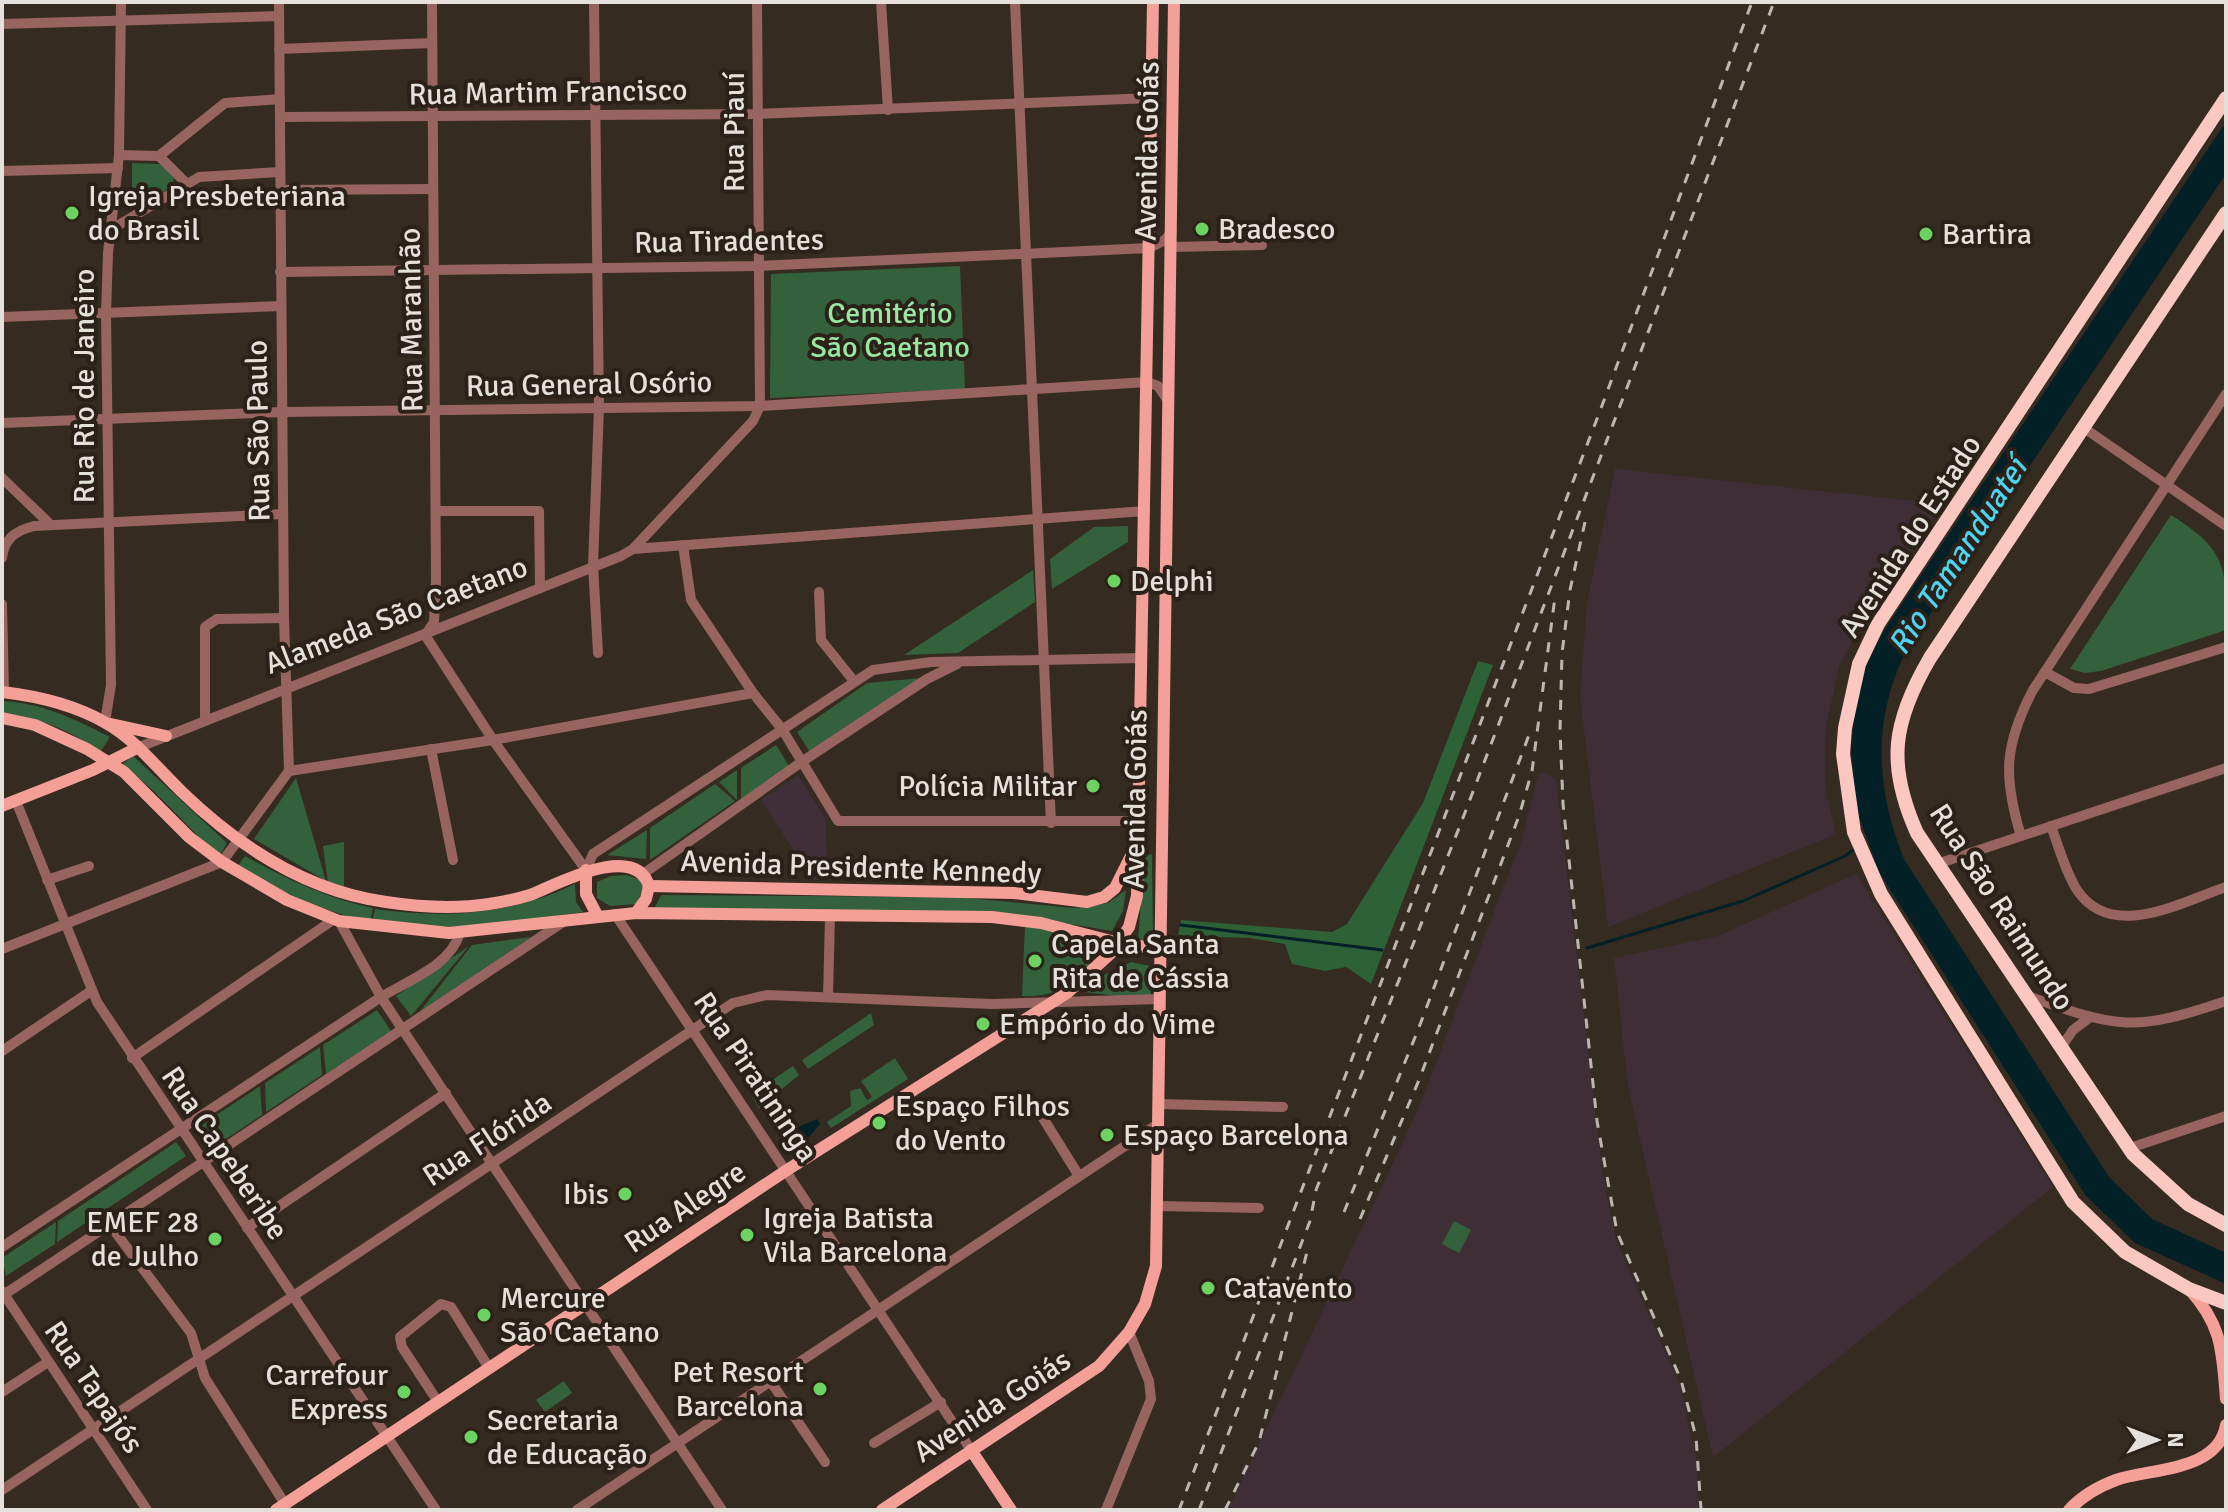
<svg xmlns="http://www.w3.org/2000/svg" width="2228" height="1512" font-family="Signika,sans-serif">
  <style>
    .industrial { fill: #402e37 }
    .education { fill: #402e38 }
    .green { fill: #33613b }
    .forest { fill: #2c6236 }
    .water { fill: #032026 }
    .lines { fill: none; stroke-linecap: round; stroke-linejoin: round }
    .stream { stroke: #032026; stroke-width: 3 }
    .minor { stroke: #97645f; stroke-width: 10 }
    .major { stroke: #f49f97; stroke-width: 12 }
    .highway { stroke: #fbc7c1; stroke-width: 14 }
    .rail { stroke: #beb7b1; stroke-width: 3; stroke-dasharray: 10 10; stroke-linecap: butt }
    .poi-dot { fill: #6cd362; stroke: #2b2118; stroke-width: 3 }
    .labels { text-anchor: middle; stroke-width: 8; stroke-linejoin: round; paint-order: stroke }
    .street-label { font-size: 30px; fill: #e6e0da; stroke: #2b2118 }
    .poi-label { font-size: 30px; fill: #e6e0da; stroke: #2b2118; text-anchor: start }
    .park-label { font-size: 30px; fill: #98e7a3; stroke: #2b2118 }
    .water-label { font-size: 32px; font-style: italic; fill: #4cd3f0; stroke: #2b2118 }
  </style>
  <rect width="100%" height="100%" fill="#352b21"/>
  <!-- industrial -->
  <g class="industrial">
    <polygon points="1615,469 1943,504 1872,603 1839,667 1825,731 1825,789 1836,834 1608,927 1580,697 1587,603"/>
    <polygon points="1544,772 1556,780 1603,1177 1616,1240 1680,1386 1696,1457 1698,1510 1228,1510 1418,1110 1521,842 1538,775"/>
    <polygon points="1856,874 2053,1187 1713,1457 1628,1087 1614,958 1718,936"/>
  </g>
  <!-- education -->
  <polygon class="education" points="798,775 825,818 828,875 823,880 813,880 761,800"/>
  <!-- green -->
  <g class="green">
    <polygon points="132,163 161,164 174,176 173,185 155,198 132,204"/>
    <polygon points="960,266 965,389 770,398 771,274"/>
    <path d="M2171 515C2228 551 2226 567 2226 630L2101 671 2085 673 2070 669Z"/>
    <polygon points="1128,526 1128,542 1052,589 1050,559 1094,527"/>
    <polygon points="1033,570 1035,602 958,653 904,655"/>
    <polygon points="922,678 810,752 797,732 867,683"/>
    <path d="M2 701C43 703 74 719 110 737L101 751C67 730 41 717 2 714Z"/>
    <polygon points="776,745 789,766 741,799 741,768"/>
    <path d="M133 756 227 843 220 856C186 828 158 789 121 765Z"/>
    <polygon points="737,770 737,800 719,782"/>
    <polygon points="296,778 326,881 254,839"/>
    <polygon points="715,784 735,801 650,860 650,828"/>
    <polygon points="647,830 646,859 607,855"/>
    <polygon points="344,842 344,888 328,883 323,846"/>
    <polygon points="1152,854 1153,937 1146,941 1138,939 1145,856"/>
    <path d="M245 856C286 879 326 898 373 908L370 922C321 911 280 892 237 867Z"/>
    <polygon points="627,875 640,880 644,887 636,904 610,906 597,898 597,882 611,876"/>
    <path d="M575 884 576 902 583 912 460 929 372 923 375 909C446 919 510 915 575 884Z"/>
    <polygon points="1126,890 1123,911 1112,931 1015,915 654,909 661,895 957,897 1074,908 1108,903"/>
    <path d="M1025 925 1070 934 1090 944 1091 964C1068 985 1054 998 1022 996Z"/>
    <polygon points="531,937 418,1014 472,945"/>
    <polygon points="469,946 411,1016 396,996"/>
    <polygon points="1131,962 1150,966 1151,996 1126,997 1084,992 1100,977"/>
    <polygon points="377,1010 391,1031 326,1074 323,1045"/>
    <polygon points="871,1013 874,1025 808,1069 802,1060"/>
    <polygon points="320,1047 322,1075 266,1112 265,1083"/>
    <polygon points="895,1058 908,1079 831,1128 827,1122 851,1106 850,1091 860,1088 867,1100 872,1097 861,1081"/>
    <polygon points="793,1066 799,1075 759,1108 752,1097 756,1091"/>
    <polygon points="260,1086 262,1115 211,1149 197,1128"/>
    <polygon points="176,1142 186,1156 57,1242 58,1221"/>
    <polygon points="1454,1221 1471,1230 1459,1253 1442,1244"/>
    <polygon points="56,1222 55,1244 6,1276 2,1258"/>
    <polygon points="564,1381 572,1393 545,1412 536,1400"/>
  </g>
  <!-- forest -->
  <polygon class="forest" points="1478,661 1493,665 1371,984 1346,967 1325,971 1292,964 1285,944 1250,938 1178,936 1181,920 1332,932 1347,924 1423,803"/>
  <!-- water -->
  <g class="water">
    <path d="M2226 122V174L1908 647C1872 717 1875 787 1904 859L2109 1177 2152 1219 2226 1253V1284L2135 1243 2086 1196 1879 872 1856 808 1851 748 1855 703 1867 663 1883 632Z"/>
    <polygon points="817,1119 820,1124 809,1137 798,1138 794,1144 787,1139 796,1128"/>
  </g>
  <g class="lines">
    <!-- stream -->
    <g class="stream">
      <polyline points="1181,925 1382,950"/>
      <polyline points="1587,948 1743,901 1845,856 1856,848"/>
    </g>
    <!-- minor -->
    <g class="minor">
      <polyline points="594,2 599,408 593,565 598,653"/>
      <polyline points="881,2 888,110"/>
      <polyline points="1015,2 1051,823"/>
      <polyline points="2,24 279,16"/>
      <polyline points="279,49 432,43"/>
      <polyline points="281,117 758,114 1151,98"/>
      <polyline points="119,155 159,156 225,103 280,99"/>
      <polyline points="159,156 185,182"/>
      <polyline points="2,171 118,168"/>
      <polyline points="280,190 433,189"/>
      <polyline points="112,229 199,177 280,172"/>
      <polyline points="1172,247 1262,245"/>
      <polyline points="280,272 759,266 1149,248 1165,240 1172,231"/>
      <polyline points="2,317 281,306"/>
      <polyline points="2,423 282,412 760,406 1147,382 1158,386 1168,401"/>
      <polyline points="2084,428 2226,526"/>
      <polyline points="2,478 51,525"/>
      <polyline points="436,511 539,511 540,586"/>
      <polyline points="683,545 691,600 753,693 782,729 838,821 1138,821"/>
      <polyline points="633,549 1145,511"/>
      <path d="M2 558C4 539 15 531 34 526L283 514"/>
      <polyline points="819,592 821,640 853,680"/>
      <polyline points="2,604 4,692"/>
      <polyline points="426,634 434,622 436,581 432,2"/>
      <polyline points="425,635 493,740 586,870"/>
      <polyline points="2045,672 2074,688 2089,689 2226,647"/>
      <polyline points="205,719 205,627 217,619 284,618"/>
      <polyline points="105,722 111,685 106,314 108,253 119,155 121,2"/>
      <polyline points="137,748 621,556 633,549 753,421 760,406 757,2"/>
      <polyline points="431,749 453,860"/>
      <polyline points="289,771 493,740 753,693"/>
      <polyline points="16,801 97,1002 436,1510"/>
      <path d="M2051 826C2059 847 2065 871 2077 890 2112 942 2181 902 2226 887"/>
      <path d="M2021 836C2003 777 2004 745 2033 690L2226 394"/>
      <polyline points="1937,864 2226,768"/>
      <polyline points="586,870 593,854 873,670 931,662 1141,658"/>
      <polyline points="643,874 803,761 927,679 957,664"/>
      <polyline points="47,880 89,866"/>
      <polyline points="615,914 971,1450"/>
      <polyline points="339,921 381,997 722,1510"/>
      <polyline points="2,949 222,862 289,771 284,618 279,2"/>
      <path d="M2028 996C2119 1029 2134 1032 2226 1001"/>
      <polyline points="828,997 830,916"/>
      <polyline points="2062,1046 2073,1030 2089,1018"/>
      <polyline points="2,1051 91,991"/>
      <polyline points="132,1058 333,920"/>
      <polyline points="1158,1104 1283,1107"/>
      <polyline points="1038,1110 1079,1176"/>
      <polyline points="2130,1148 2226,1116"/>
      <polyline points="1159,1206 1259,1208"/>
      <polyline points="110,1225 191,1333 205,1378 285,1504"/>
      <polyline points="247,1228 446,1093"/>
      <path d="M2 1247 381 997C409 980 450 966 460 933"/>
      <polyline points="2,1291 147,1510"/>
      <polyline points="2,1296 563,922"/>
      <polyline points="771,1382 825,1462"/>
      <polyline points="2,1392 48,1362"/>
      <polyline points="438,1402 402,1347 400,1337 441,1304 451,1307 489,1368"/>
      <polyline points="874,1443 941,1402"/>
      <polyline points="2,1490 733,1003 767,995 992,1004 1160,999"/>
      <polyline points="577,1510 1158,1124"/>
      <polyline points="1106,1510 1151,1399 1149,1381 1129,1332"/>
    </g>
    <!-- major -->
    <g class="major">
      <path d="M2 692C37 696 75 705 106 723 135 739 158 769 182 792 239 847 306 891 386 902 419 907 455 909 489 904 503 902 517 899 530 895 556 885 635 841 649 886"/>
      <polyline points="2,718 35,725 87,749 124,772 189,837 222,862 287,900 339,921 449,933 636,913 992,917 1041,923 1119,943 1160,949"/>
      <polyline points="111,724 166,736"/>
      <polyline points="2,806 93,770 137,748"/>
      <polyline points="586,870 586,894 597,915"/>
      <polyline points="649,886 1014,893 1087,902 1104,897 1115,888 1134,850"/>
      <polyline points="636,913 646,899 649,886"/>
      <path d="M2189 1289C2223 1326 2222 1352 2226 1399"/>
      <polyline points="971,1450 1011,1510"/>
      <polyline points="276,1510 787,1170 1067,993 1112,952 1129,927 1137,896 1138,838 1153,2"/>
      <polyline points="882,1510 1099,1366 1129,1332 1145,1304 1156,1266 1174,2"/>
      <path d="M2069 1510C2082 1496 2097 1487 2116 1480 2151 1468 2218 1472 2226 1425"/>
    </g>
    <!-- highway -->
    <g class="highway">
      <polyline points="2226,98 1878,624 1859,664 1845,728 1843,754 1854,832 1881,894 2073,1202 2125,1252 2189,1289 2226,1303"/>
      <path d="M2226 213 1930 658C1893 721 1886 764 1917 833L2133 1154 2188 1204 2226 1225"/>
    </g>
    <!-- rail -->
    <g class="rail">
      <polyline points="1585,522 1570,590 1562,653 1560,730 1563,804 1597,1121 1617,1232 1681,1380 1696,1437 1701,1510"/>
      <polyline points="1344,1212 1418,1030 1529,735"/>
      <polyline points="1360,1219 1419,1080 1519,816 1532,771 1555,597"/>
      <polyline points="1179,1510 1600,411 1752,2"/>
      <polyline points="1199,1510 1310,1221 1316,1190 1461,823 1774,2"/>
      <polyline points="1225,1510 1259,1442 1307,1252"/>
    </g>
  </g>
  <!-- markers -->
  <g class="poi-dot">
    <circle cx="72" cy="213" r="8"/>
    <circle cx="1202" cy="229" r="8"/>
    <circle cx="1926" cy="234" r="8"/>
    <circle cx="1114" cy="581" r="8"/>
    <circle cx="1093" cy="786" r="8"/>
    <circle cx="1035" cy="961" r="8"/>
    <circle cx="983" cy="1024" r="8"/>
    <circle cx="879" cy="1123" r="8"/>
    <circle cx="1107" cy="1135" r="8"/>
    <circle cx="625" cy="1194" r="8"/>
    <circle cx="747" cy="1235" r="8"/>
    <circle cx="215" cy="1239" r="8"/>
    <circle cx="1208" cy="1288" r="8"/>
    <circle cx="484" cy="1315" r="8"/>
    <circle cx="820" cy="1389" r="8"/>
    <circle cx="404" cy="1392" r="8"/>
    <circle cx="471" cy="1437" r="8"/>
  </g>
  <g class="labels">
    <!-- street labels -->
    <g class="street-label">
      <text transform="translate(548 92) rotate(-1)" y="10">Rua Martim Francisco</text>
      <text transform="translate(734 132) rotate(-90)" y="10">Rua Piauí</text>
      <text transform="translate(1147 151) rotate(-89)" y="10">Avenida Goiás</text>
      <text transform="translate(729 241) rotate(-1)" y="10">Rua Tiradentes</text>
      <text transform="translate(411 320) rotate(-91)" y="10">Rua Maranhão</text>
      <text transform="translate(589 384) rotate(-1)" y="10">Rua General Osório</text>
      <text transform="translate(84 386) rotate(-90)" y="10">Rua Rio de Janeiro</text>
      <text transform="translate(258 431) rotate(-91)" y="10">Rua São Paulo</text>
      <text transform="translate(1910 536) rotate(-57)" y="10">Avenida do Estado</text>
      <text transform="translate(396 615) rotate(-21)" y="10">Alameda São Caetano</text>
      <text transform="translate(1135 799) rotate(-89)" y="10">Avenida Goiás</text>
      <text transform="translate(861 867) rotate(2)" y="10">Avenida Presidente Kennedy</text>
      <text transform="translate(2002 907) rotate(57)" y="10">Rua São Raimundo</text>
      <text transform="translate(756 1077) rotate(56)" y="10">Rua Piratininga</text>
      <text transform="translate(487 1139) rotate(-33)" y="10">Rua Flórida</text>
      <text transform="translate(225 1153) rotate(56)" y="10">Rua Capeberibe</text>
      <text transform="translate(685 1207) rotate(-34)" y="10">Rua Alegre</text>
      <text transform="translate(94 1387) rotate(56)" y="10">Rua Tapajós</text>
      <text transform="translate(992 1406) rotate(-33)" y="10">Avenida Goiás</text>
    </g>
    <!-- poi labels -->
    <g class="poi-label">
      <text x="88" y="206">Igreja Presbeteriana<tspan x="88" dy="34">do Brasil</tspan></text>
      <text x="1218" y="239">Bradesco</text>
      <text x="1942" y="244">Bartira</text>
      <text x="1130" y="591">Delphi</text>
      <text x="1077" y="796" text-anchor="end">Polícia Militar</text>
      <text x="1051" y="954">Capela Santa<tspan x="1051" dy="34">Rita de Cássia</tspan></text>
      <text x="999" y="1034">Empório do Vime</text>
      <text x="895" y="1116">Espaço Filhos<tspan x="895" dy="34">do Vento</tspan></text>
      <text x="1123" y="1145">Espaço Barcelona</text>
      <text x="609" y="1204" text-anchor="end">Ibis</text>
      <text x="763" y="1228">Igreja Batista<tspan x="763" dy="34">Vila Barcelona</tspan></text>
      <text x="199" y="1232" text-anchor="end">EMEF 28<tspan x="199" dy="34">de Julho</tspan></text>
      <text x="1224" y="1298">Catavento</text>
      <text x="500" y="1308">Mercure<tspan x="500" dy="34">São Caetano</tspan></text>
      <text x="804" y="1382" text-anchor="end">Pet Resort<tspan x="804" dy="34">Barcelona</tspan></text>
      <text x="388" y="1385" text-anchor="end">Carrefour<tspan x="388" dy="34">Express</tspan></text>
      <text x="487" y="1430">Secretaria<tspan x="487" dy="34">de Educação</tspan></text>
    </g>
    <!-- park labels -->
    <g class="park-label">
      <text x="890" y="323">Cemitério<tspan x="890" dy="34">São Caetano</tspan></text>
    </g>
    <!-- water labels -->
    <g class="water-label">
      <text transform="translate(1957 556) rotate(-57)" y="11">Rio Tamanduateí</text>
    </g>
  </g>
  <!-- border -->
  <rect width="2228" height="1512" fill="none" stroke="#e6e0da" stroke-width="8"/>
  <!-- north arrow -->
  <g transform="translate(2156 1440) rotate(90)" stroke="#2b2118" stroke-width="6" paint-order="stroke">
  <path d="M0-6L14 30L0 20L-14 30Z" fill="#e6e0da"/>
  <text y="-12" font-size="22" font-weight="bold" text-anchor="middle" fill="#e6e0da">N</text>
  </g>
</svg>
